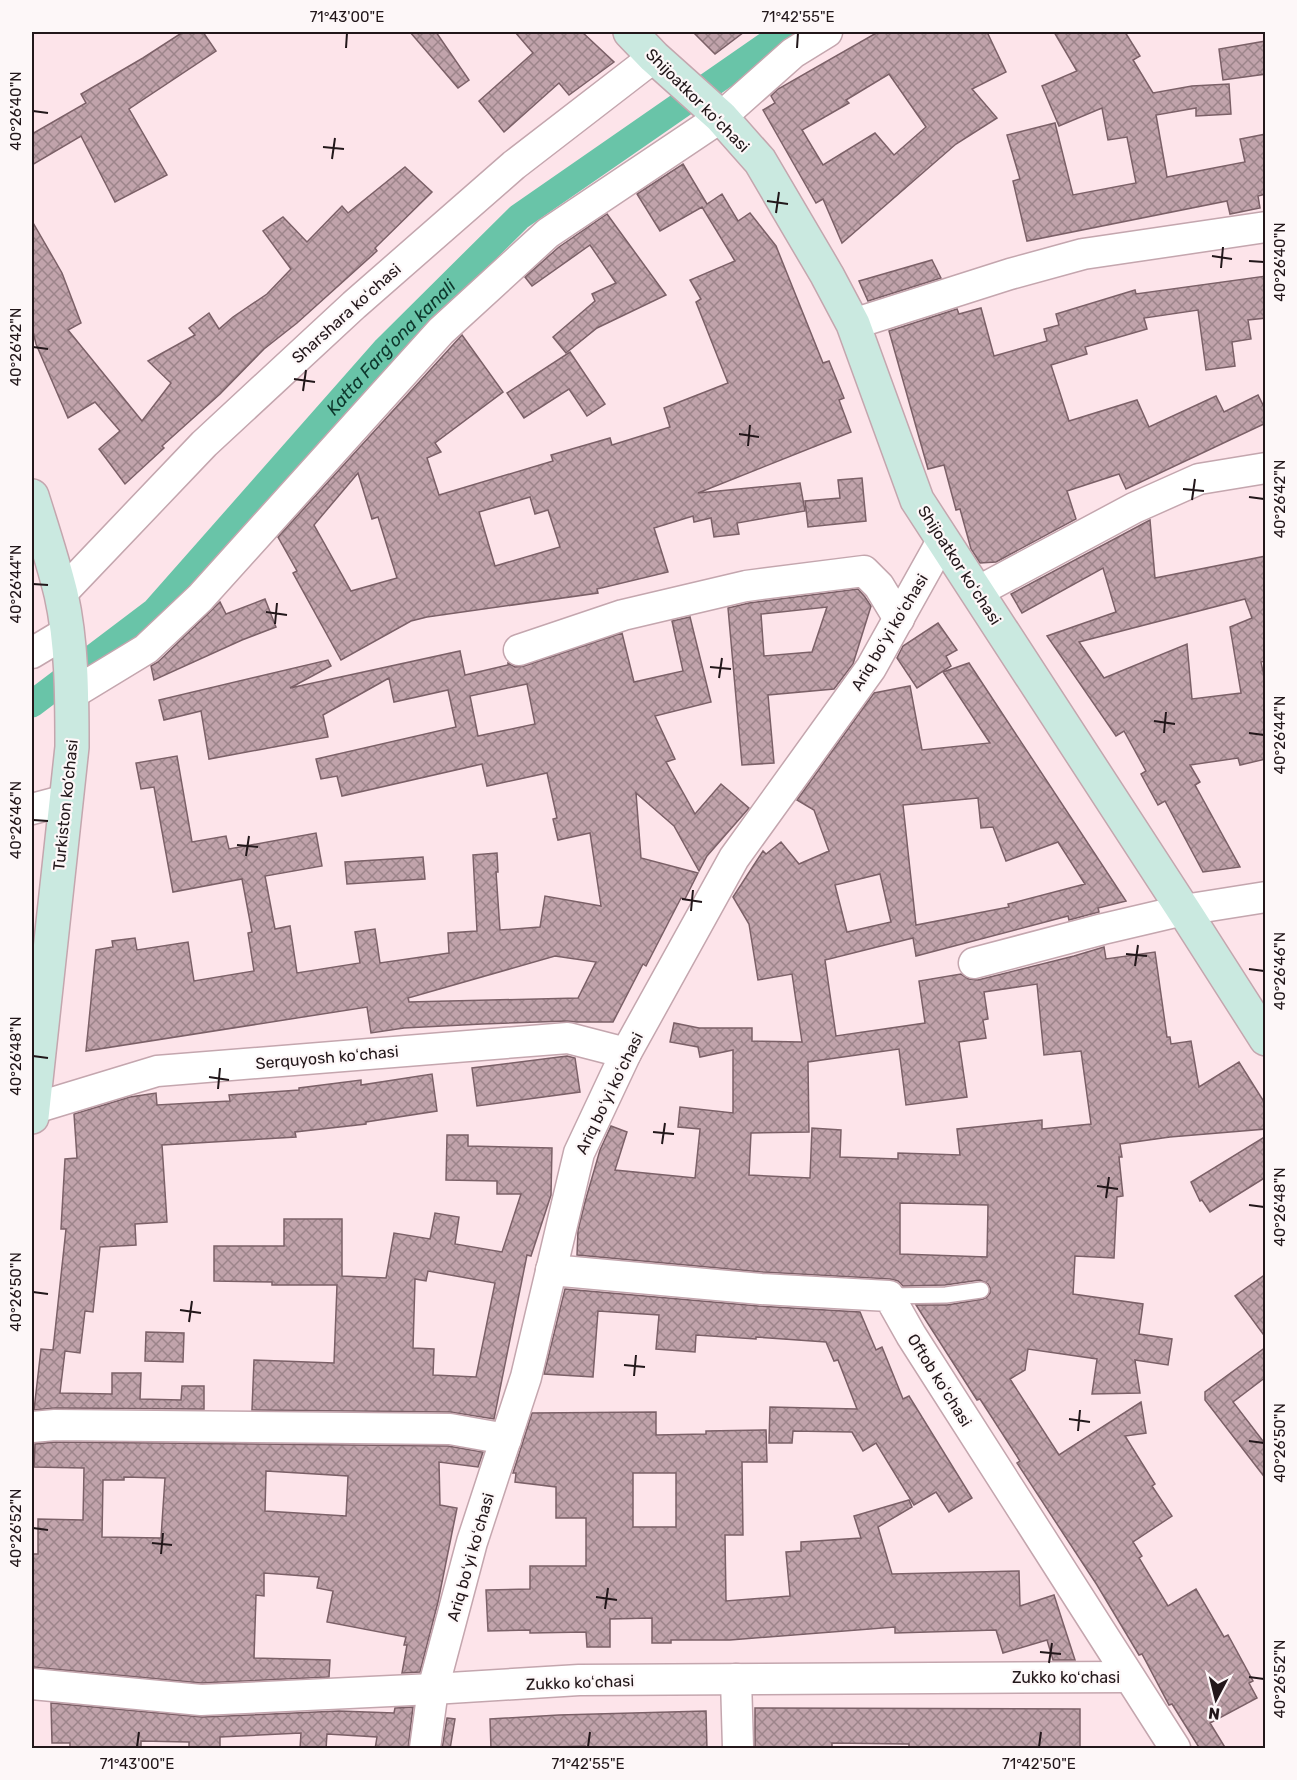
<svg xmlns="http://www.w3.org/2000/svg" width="1297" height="1780" font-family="Rubik,sans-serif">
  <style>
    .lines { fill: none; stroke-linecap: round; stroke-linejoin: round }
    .canal { stroke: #69c4a8; stroke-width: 27 }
    .building { fill: url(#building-cross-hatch); stroke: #7b6067; stroke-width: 1.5; fill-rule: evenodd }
    .lane-casing { stroke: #c4a6ae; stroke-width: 18 }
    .street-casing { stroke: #c4a6ae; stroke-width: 33 }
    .secondary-casing { stroke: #c4a6ae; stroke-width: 36 }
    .lane { stroke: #fff; stroke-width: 15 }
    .street { stroke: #fff; stroke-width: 30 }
    .secondary { stroke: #cae9e0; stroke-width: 33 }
    .ticks { fill: none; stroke: #22171a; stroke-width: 2 }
    .labels { text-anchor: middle; stroke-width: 4.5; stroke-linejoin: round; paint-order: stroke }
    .street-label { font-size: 16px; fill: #22171a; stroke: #fdf7f8 }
    .water-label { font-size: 18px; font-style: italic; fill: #0d372c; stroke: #fdf7f8 }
    .neatline { fill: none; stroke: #22171a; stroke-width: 2 }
    .ticks-label { font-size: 15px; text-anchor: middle; fill: #22171a }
  </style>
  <defs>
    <pattern id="building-cross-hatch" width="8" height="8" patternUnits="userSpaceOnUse" patternTransform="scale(1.5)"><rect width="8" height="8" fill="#c1a3ab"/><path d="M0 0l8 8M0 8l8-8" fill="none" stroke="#9c848a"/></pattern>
  </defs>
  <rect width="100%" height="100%" fill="#fde4ea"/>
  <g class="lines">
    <!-- canal -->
    <path class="canal" id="s1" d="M32 704 155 611 386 349 519 217 786 32"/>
  </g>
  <!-- building -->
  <g class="building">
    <polygon points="183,32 203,32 216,51 129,109 167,175 115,202 81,136 32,165 32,134 86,103 81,94 143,58"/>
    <polygon points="410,32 436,32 469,80 458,88"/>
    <polygon points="515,32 582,32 614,62 569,95 559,83 504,132 479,101 533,53"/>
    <polygon points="693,32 744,32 715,54"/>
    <path d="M878 32H987L1006 72 972 89 997 118 956 144 842 243 823 199 816 203 763 110 775 103 771 96 778 89ZM889 74 926 127 894 155 875 133 823 165 802 130 849 103 846 100Z"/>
    <polygon points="1054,32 1125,32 1140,56 1133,60 1153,93 1192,86 1229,84 1231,114 1196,116 1196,108 1156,115 1167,177 1245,162 1240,139 1266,134 1266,194 1258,196 1260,208 1230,214 1227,201 1027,241 1013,181 1020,179 1007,135 1055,123 1073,195 1136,183 1127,137 1108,140 1102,108 1059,126 1042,86 1077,71"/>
    <polygon points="1266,41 1266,74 1223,80 1219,49"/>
    <path d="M683 164 707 204 722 194 738 221 750 213 776 246 823 363 829 361 844 398 839 400 851 432 698 493 800 483 805 511 737 523 739 534 714 537 711 518 694 522 693 516 654 528 668 572 597 589 598 593 427 617 411 621 341 660 293 573 297 571 278 537 462 335 503 392 435 443 441 452 427 458 439 495 553 461 551 455 610 438 612 445 670 427 664 408 728 383 696 302 701 299 690 280 735 261 702 207 660 231 637 194ZM358 473 372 519 378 517 397 578 351 591 314 525ZM530 497 535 514 548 510 560 547 495 566 479 512Z"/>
    <polygon points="405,167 432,192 375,248 377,251 297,323 264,349 220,394 162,446 164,448 125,484 99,449 120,431 95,402 68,418 36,344 32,328 32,221 62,273 81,323 68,330 142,421 171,383 148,361 195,335 189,328 209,313 219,329 233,317 267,294 291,269 263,231 283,217 307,242 342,206 348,213"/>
    <polygon points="607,214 666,295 597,328 566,353 553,337 595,301 592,294 616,283 590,245 532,286 525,277 559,247"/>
    <polygon points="932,260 941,278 868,301 859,281"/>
    <polygon points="1266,276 1266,318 1248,320 1251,339 1232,342 1235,366 1206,370 1198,310 1144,318 1147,329 1085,347 1087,354 1051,365 1069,421 1137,400 1149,427 1216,396 1224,412 1258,395 1266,411 1266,423 1126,489 1119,474 1067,491 1076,519 996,562 980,563 971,549 960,509 956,510 944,465 928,469 889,331 957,309 959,314 981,308 994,356 1047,341 1044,329 1059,325 1056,314 1135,290 1136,294"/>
    <polygon points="570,352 605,404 587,416 569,389 524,418 507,393"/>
    <polygon points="862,478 866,521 808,527 805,501 840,498 838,480"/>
    <path d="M1150 520 1155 578 1266 556V661L1261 662 1266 685V759L1240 765 1238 758 1190 765 1200 782 1195 785 1240 867 1203 872 1165 801 1158 805 1141 774 1146 771 1124 731 1116 736 1047 636 1116 612 1103 568 1022 613 1011 594ZM1245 599 1252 618 1230 627 1241 693 1192 699 1187 644 1104 678 1079 642Z"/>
    <path d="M858 589 865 597 871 606 853 664 834 689 768 695 774 763 742 765 728 608 749 603ZM827 607 812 652 764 656 761 614Z"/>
    <polygon points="265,599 276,627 242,640 154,680 151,666 158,662 220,602 226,614"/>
    <path d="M690 617 711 702 655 716 675 759 666 762 695 814 721 784 749 808 707 856 699 871 674 826 636 793 641 858 698 873 685 899 681 898 646 966 643 964 613 1022H577L567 1021 482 1024 404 1028 371 1033 367 1007 86 1051 96 950 113 947 112 941 135 938 137 950 188 942 194 981 254 971 248 933 252 932 242 879 173 892 154 787 141 789 136 763 177 756 192 842 226 836 229 849 316 833 322 866 265 876 275 929 290 926 297 973 360 963 355 932 375 929 380 963 449 953 448 933 477 931 473 855 497 853 498 872H496L500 930 540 927 545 896 601 906 590 833 558 840 553 819 557 818 547 773 487 786 482 764 342 796 337 776 321 779 316 759 456 727 448 690 394 702 389 678 323 715 328 737 209 759 201 711 164 720 159 700 328 660 331 666 290 688 460 651 465 675 508 665V663L515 667 524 666 622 633 634 682 683 671 672 621ZM527 684 535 724 478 736 470 696ZM555 956 596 962 578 998 409 1002 408 998Z"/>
    <polygon points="938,623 957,650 946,656 951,666 917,688 897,658 903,646"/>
    <path d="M969 663 1126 901 1098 908 1099 912 1069 920 1068 916 916 956 913 938 825 960 836 1036 925 1023 919 981 961 974 969 979 978 980 1074 956 1104 947 1106 959 1155 952 1167 1037H1170L1171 1044 1191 1041 1199 1087 1239 1062 1266 1105V1129L1170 1137 1120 1144 1122 1157H1119L1123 1196 1117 1197 1114 1258 1075 1256 1073 1294 1143 1304 1139 1334 1172 1339 1168 1365 1135 1360 1140 1393 1092 1394 1097 1359 1028 1349 1025 1370 1010 1379 1059 1455 1141 1402 1146 1433 1125 1436 1155 1484 1152 1486 1172 1516 1133 1542 1142 1556 1139 1558 1168 1606 1196 1589 1224 1637 1228 1635 1253 1681 1249 1683 1257 1698 1210 1723 1226 1749H1200L1172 1704 1169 1705 1142 1654 1139 1655 1097 1585 1017 1463 1020 1461 980 1399 977 1400 916 1305H947L983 1299 987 1297 990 1293V1288L988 1284 980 1280 945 1285 903 1286 898 1281 890 1279 762 1272 577 1255 578 1230 585 1202 600 1150 611 1126 627 1132 615 1170 695 1178 700 1129 678 1127 680 1107 733 1113V1050L700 1057 698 1047 670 1042 674 1023 699 1028H752V1041L802 1042 792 974 758 980 749 924 733 897 763 851 766 854 781 842 799 864 829 851 814 810 797 800 874 693 910 686 922 750 990 743 943 672ZM978 798 981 828 993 827 1006 861 1058 842 1085 884 1008 904 1009 907 916 925 903 805ZM880 874 891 922 847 932 835 885ZM1037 984 1044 1055 1081 1051 1091 1124 1042 1129V1120L957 1129 960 1155 898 1153V1159L840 1157 841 1130 812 1128 810 1178 749 1175 751 1133 809 1132 808 1062 899 1049 906 1105 967 1097 959 1042 986 1038 983 1020 988 1019 984 992ZM900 1203 988 1205 987 1257 900 1254Z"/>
    <polygon points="423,857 425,879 347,884 345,862"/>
    <polygon points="567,1056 575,1058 580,1092 477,1106 472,1068"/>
    <polygon points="432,1074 437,1111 366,1122 366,1124 295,1132 296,1137 162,1145 167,1222 135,1224 136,1245 100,1247 93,1312 85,1311 80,1353 65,1351 60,1393 112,1394 112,1373 141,1373 140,1399 181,1400 182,1386 204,1386 204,1409 55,1408 34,1410 41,1349 53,1350 66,1229 61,1229 65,1159 77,1158 74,1114 130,1097 156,1093 157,1105 230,1101 229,1095 299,1090 299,1088 361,1080 361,1085"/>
    <path d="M447 1135H468V1146L552 1148 551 1195 531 1256 527 1255 494 1419 450 1412 252 1410 254 1360 334 1363 337 1285H272V1282L214 1281V1246H284V1219H342V1276L386 1278 394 1233 430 1239 435 1213 459 1217 455 1244 502 1252 521 1194H497V1181L446 1180ZM428 1271 495 1283 476 1377 433 1375 434 1349 413 1348 415 1279 426 1281Z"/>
    <polygon points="1266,1136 1266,1177 1210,1212 1202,1200 1200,1201 1191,1182"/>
    <polygon points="1266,1274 1266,1338 1235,1296"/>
    <polygon points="565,1289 759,1306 860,1312 876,1350 882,1347 903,1399 909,1396 972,1498 949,1512 936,1492 914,1505 876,1443 863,1451 852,1432 793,1431 792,1443 769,1443 770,1407 857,1409 838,1360 834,1361 826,1342 756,1337 756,1339 696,1335 695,1352 656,1349 659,1315 598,1311 593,1377 544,1374"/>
    <polygon points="146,1332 184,1333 183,1362 145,1361"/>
    <polygon points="1266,1347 1266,1377 1233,1402 1266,1445 1266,1479 1205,1400 1205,1392"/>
    <path d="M656 1412V1435L706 1434V1431L766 1430 767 1462H742L743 1535H725L726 1601 790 1596 786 1552 801 1551V1542L861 1538 854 1516 909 1500 912 1507 878 1527 892 1574 1019 1571 1020 1606 1054 1595 1075 1660H1053L1047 1640 1003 1653 996 1630 895 1633V1627L730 1640H671V1643H652V1618L610 1619V1647H587L586 1632 530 1633V1630L488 1631 486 1590 530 1589V1566H586V1518H556V1487L515 1482 516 1473H513L532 1413ZM633 1473H676V1527H633Z"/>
    <path d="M56 1442 448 1446 483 1452 478 1467 439 1462 440 1505 457 1508 438 1602 420 1672 402 1673 407 1645H404L406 1637 327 1622 333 1591 317 1588 319 1577 264 1573V1596L256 1595 254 1658 330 1660 329 1677 201 1683 32 1667V1554H38V1519L83 1520 84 1468 34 1467 35 1444ZM266 1471 348 1476 346 1516 265 1511ZM124 1477 165 1478 161 1538 102 1537 103 1480H124Z"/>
    <polygon points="51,1703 202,1717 339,1711 394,1713 395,1708 413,1707 408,1749 375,1749 377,1737 327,1734 326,1749 300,1749 301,1733 220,1737 220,1749 189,1749 189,1742 141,1741 141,1749 70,1749 70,1743 52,1743"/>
    <polygon points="755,1708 1080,1709 1080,1749 909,1749 909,1744 832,1743 832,1749 755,1749"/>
    <polygon points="706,1711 707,1749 585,1749 585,1746 491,1749 490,1719 559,1715"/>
    <polygon points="447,1718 455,1719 450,1749 442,1749"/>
  </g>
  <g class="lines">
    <!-- lane casing -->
    <g class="lane-casing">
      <polyline id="lane" points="889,1296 946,1295 981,1290"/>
    </g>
    <!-- street casing -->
    <g class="street-casing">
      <g id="street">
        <polyline points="853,324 1010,274 1083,254 1266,227"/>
        <polyline points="977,592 1134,508 1199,479 1266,468"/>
        <polyline points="61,594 204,444 354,305 514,165 654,57"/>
        <polyline points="519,650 623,615 746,586 864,571 879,586 899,619"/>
        <polyline points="32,653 67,632"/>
        <polyline points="72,694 146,649 200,598 441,331 548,233 721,117 793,53 827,32"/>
        <polyline points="32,809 66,800"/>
        <polyline points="974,963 1103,929 1184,910 1266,897"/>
        <polyline points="32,1109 157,1071 568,1038 626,1053"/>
        <polyline points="551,1270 761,1289 889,1296 911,1335 1175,1748"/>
        <polyline points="32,1427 55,1425 450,1429 506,1439"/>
        <polyline points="736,1679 738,1748"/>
        <polyline points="32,1684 201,1700 433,1689 579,1680 1129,1677"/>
        <polyline points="425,1748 433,1689 472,1542 526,1377 579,1153 626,1053 734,858 871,668 943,539"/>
      </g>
    </g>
    <!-- secondary casing -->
    <g class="secondary-casing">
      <g id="secondary">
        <polyline points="630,32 654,57 721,117 760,161 827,275 853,324 917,500 1188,917 1266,1039"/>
        <path d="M32 496C42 528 53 561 61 594 72 643 72 696 72 747L32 1117"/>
      </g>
    </g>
    <!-- lane -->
    <use href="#lane" class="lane"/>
    <!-- street -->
    <use href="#street" class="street"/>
    <!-- secondary -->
    <use href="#secondary" class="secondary"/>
  </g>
  <!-- ticks -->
  <path class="ticks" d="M346 48 347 33M797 48 798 33M33 111 48 113M323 147 344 149M332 159 335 138M767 201 788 204M776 213 779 192M1212 256 1232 259M1249 261 1264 262M1221 268 1223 247M33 347 48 349M294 379 315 382M303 391 306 370M739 434 759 437M748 446 750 425M1183 489 1204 491M1249 497 1264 499M1192 500 1195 479M33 584 48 585M266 612 287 615M275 624 277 603M710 667 731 669M719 678 722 658M1154 721 1175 724M1164 733 1166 712M1249 733 1264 735M33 820 48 821M237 845 258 847M246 856 249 836M682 899 702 902M691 911 693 890M1126 954 1147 956M1135 966 1138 945M1249 969 1264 971M33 1056 48 1058M209 1077 229 1080M218 1089 220 1068M653 1132 674 1134M662 1144 665 1123M1097 1186 1118 1189M1106 1198 1109 1177M1249 1205 1264 1207M33 1292 48 1294M180 1310 201 1313M189 1322 192 1301M624 1365 645 1367M634 1376 636 1355M1069 1419 1090 1422M1078 1431 1080 1410M1249 1441 1264 1443M33 1528 48 1530M152 1543 172 1545M161 1554 163 1533M596 1597 617 1600M605 1609 608 1588M1040 1652 1061 1654M1049 1663 1052 1643M1249 1677 1264 1679M137 1747 139 1732M588 1747 590 1732M1039 1747 1041 1732"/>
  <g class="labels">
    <!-- street labels -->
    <g class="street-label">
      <text transform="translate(698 100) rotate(45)" y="6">Shijoatkor koʻchasi</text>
      <text transform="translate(346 313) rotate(-42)" y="6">Sharshara koʻchasi</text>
      <text transform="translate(960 565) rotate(57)" y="6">Shijoatkor koʻchasi</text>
      <text transform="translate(889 632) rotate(-59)" y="6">Ariq boʻyi koʻchasi</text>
      <text transform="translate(65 805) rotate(-84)" y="6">Turkiston ko’chasi</text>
      <text transform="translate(327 1057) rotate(-5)" y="6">Serquyosh koʻchasi</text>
      <text transform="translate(609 1093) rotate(-64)" y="6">Ariq boʻyi koʻchasi</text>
      <text transform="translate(940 1380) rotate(58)" y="6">Oftob koʻchasi</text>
      <text transform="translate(470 1557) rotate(-74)" y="6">Ariq boʻyi koʻchasi</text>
      <text x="1066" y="1683">Zukko koʻchasi</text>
      <text transform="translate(580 1682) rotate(-2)" y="6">Zukko koʻchasi</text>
    </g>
    <!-- water labels -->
    <g class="water-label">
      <text dy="6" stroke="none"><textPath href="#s1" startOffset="508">Katta Farg'ona kanali</textPath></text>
    </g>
  </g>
  <!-- border -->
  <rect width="1297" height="1780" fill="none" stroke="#fdf7f8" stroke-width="66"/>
  <!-- north arrow -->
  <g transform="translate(1216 1699) rotate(187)" stroke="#fdf7f8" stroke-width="4.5" paint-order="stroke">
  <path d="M0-4.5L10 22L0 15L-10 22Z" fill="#22171a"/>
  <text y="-9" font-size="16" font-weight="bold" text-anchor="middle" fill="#22171a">N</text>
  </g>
  <rect x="33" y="33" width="1231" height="1714" class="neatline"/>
  <g class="ticks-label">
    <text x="347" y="22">71°43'00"E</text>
    <text x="798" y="22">71°42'55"E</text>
    <text transform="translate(16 111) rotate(-90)" y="5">40°26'40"N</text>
    <text transform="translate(1280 262) rotate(-90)" y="5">40°26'40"N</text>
    <text transform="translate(16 347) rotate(-90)" y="5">40°26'42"N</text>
    <text transform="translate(1280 499) rotate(-90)" y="5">40°26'42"N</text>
    <text transform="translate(16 584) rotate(-90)" y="5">40°26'44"N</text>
    <text transform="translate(1280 735) rotate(-90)" y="5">40°26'44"N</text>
    <text transform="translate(16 820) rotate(-90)" y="5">40°26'46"N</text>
    <text transform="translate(1280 971) rotate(-90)" y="5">40°26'46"N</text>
    <text transform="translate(16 1056) rotate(-90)" y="5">40°26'48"N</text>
    <text transform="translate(1280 1207) rotate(-90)" y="5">40°26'48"N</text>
    <text transform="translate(16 1292) rotate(-90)" y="5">40°26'50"N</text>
    <text transform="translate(1280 1443) rotate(-90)" y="5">40°26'50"N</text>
    <text transform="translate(16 1528) rotate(-90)" y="5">40°26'52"N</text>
    <text transform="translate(1280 1679) rotate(-90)" y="5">40°26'52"N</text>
    <text x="137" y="1769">71°43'00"E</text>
    <text x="588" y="1769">71°42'55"E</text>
    <text x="1039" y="1769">71°42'50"E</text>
  </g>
</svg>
